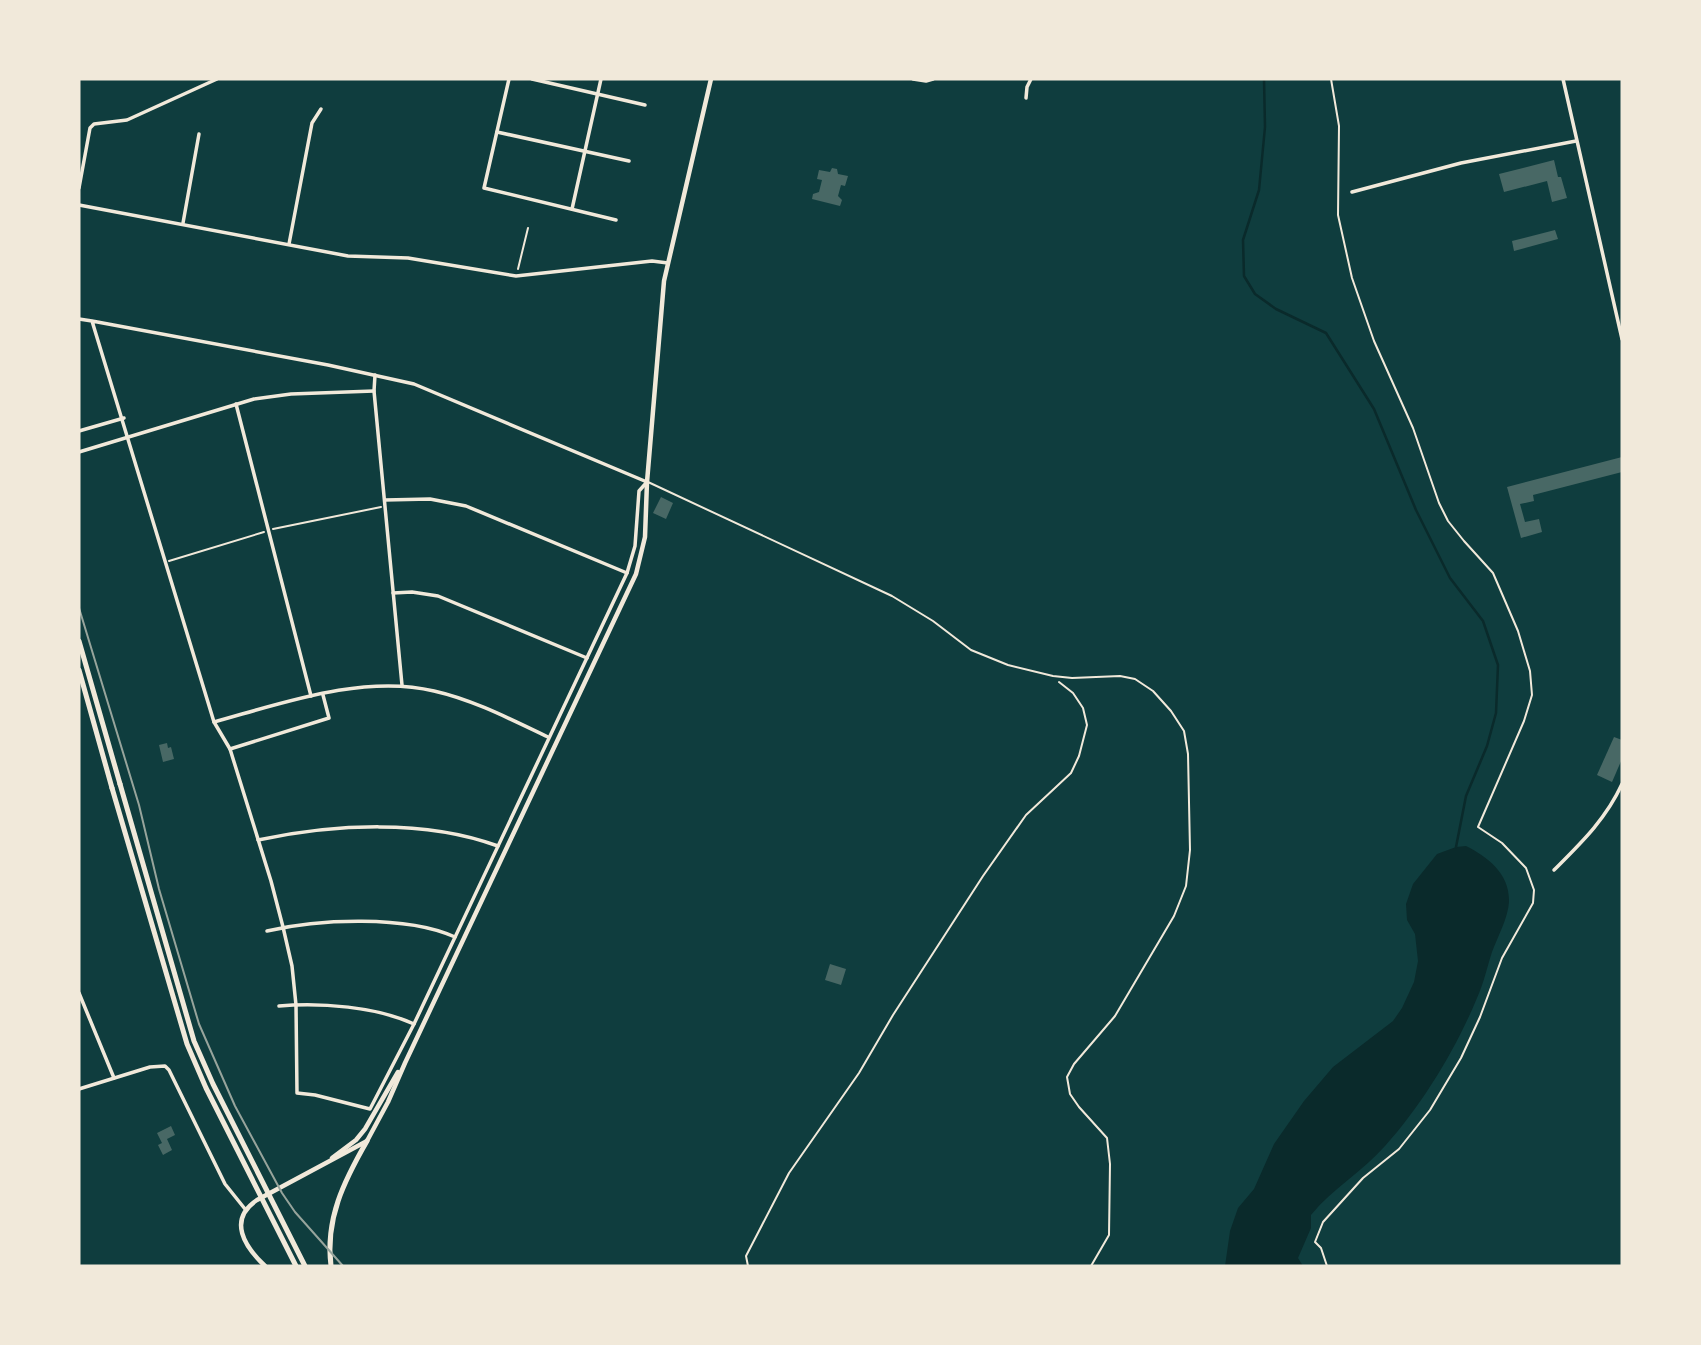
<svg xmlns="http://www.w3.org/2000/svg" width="1701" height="1345" font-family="'IBM Plex Sans',sans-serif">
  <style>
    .water { fill: #0a2a2b }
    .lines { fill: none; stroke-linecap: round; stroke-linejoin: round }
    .stream { stroke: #0a2a2b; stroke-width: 2.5 }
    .building { fill: #486865 }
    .path { stroke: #f1e9da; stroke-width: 2 }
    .service { stroke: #f1e9da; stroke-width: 2 }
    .minor { stroke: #f1e9da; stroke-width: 3.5 }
    .secondary { stroke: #f1e9da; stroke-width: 4.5 }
    .primary { stroke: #f1e9da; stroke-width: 5 }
    .trunk { stroke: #f1e9da; stroke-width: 5 }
    .tram { stroke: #97a49c; stroke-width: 2 }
  </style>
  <rect width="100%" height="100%" fill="#0f3d3e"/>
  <!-- water -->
  <path class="water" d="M1466 846C1488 857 1510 874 1509 902 1508 918 1498 936 1492 952 1487 967 1484 983 1477 998 1456 1049 1422 1105 1385 1146 1362 1172 1333 1188 1311 1215V1228L1298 1258 1303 1266H1225L1230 1231 1238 1208 1254 1189 1274 1144 1304 1101 1333 1067 1393 1021 1402 1008 1414 982 1418 961 1415 934 1407 920 1406 904 1413 884 1437 854 1456 847Z"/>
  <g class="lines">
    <!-- stream -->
    <polyline class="stream" points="1264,79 1265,127 1259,190 1243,240 1244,276 1255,294 1276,309 1326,333 1374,409 1416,510 1450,578 1483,621 1498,665 1496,713 1487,746 1466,796 1456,847"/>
  </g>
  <!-- building -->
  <g class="building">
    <polygon points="1554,160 1558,177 1561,177 1567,198 1552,202 1547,181 1504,192 1499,174"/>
    <polygon points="832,168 837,169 838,174 848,176 845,186 841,185 838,196 842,200 840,206 812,199 813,194 819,192 822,180 817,179 819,170 830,172"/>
    <polygon points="1555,230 1558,239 1514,251 1512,241"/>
    <polygon points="1622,457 1622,472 1533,495 1534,501 1520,504 1525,522 1539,519 1542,532 1521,538 1507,487"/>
    <polygon points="661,497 673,503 666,519 653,513"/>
    <polygon points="1614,737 1622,740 1622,759 1612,782 1597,775"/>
    <polygon points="167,743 168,748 171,747 174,759 163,762 159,745"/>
    <polygon points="830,964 846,969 841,985 825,980"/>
    <polygon points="171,1126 175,1135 167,1139 172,1150 163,1155 158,1145 162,1143 157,1133"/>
  </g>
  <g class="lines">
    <!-- path -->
    <g class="path">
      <polyline points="518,269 528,228"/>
      <polyline points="273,529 381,507"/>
      <polyline points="169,561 264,532"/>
      <polyline points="748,1266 746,1256 789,1173 859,1073 893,1015 983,876 1026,815 1071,773 1079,756 1087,725 1083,708 1073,693 1059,682"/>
      <polyline points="1327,1266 1321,1248 1315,1242 1323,1222 1363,1178 1399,1149 1430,1110 1461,1058 1480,1017 1502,958 1533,903 1534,890 1526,868 1502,843 1478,827 1524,721 1532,695 1530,671 1518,631 1493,573 1464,541 1448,521 1439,503 1413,428 1374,341 1352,278 1338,215 1339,126 1331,79"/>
    </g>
    <!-- service -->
    <polyline class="service" points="648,482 892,596 933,621 971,650 1008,665 1053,676 1072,678 1120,676 1135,679 1153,691 1171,711 1184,731 1188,754 1190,850 1186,886 1174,916 1115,1016 1074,1064 1067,1077 1070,1094 1079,1107 1107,1138 1110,1164 1109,1235 1091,1266"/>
    <!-- minor -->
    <g class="minor">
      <polyline points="509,79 484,188 616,220"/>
      <polyline points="532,79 645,105"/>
      <polyline points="913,79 926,81 933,79"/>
      <polyline points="1563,79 1622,339"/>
      <polyline points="1026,98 1027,87 1031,79"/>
      <polyline points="497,132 629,161"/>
      <polyline points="79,188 90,128 94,124 127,120 217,79"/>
      <polyline points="1352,192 1461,163 1576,141"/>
      <polyline points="79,205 348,256 408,258 516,276 652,261 668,263"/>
      <polyline points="572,209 601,79"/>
      <polyline points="183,223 199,134"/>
      <polyline points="289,244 312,123 321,109"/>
      <polyline points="79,319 92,321 328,365 414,384 647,482 639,491 635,546 627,573 414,1024 370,1109 315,1095 297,1093 296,1005 292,966 283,927 271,881 230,749 214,722 92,321"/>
      <polyline points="375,375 374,391 402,685"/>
      <polyline points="236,404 311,696"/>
      <polyline points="79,431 124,418"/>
      <polyline points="79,452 254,399 291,394 374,391"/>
      <polyline points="385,500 430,499 466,506 627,573"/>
      <polyline points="393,593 412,592 438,596 587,658"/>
      <path d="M214 722C283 703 364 674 434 691 474 700 512 720 548 737"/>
      <polyline points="230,749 329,718 323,695"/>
      <path d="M258 840C334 824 425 819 498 846"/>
      <path d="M1554 870C1581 843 1606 819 1622 784"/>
      <path d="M267 931C318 919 406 915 455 937"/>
      <polyline points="79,993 114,1078"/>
      <path d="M279 1006C320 1002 377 1007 414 1024"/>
      <polyline points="79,1089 150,1067 165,1066 169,1070 225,1184 245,1209"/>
    </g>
    <!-- secondary -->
    <g class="secondary">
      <polyline points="332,1158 356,1140 365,1129 398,1072"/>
      <path d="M265 1266C245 1247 227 1220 257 1200L367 1141 388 1102 405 1063 636 574 645 537 647 482 664 281 711 79"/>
    </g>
    <!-- primary -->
    <g class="primary">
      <polyline points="79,641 120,784"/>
      <polyline points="79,670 112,788"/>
    </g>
    <!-- trunk -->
    <g class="trunk">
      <polyline points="120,784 194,1041 213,1084 305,1266"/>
      <polyline points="112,788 187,1044 206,1088 296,1266"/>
      <path d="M331 1266C325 1219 344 1181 367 1141"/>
    </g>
    <!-- tram -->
    <polyline class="tram" points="79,608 139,805 159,889 199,1024 235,1106 282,1193 295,1212 343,1266"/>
  </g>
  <!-- border -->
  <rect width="1701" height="1345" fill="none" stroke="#f1e9da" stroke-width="161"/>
</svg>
